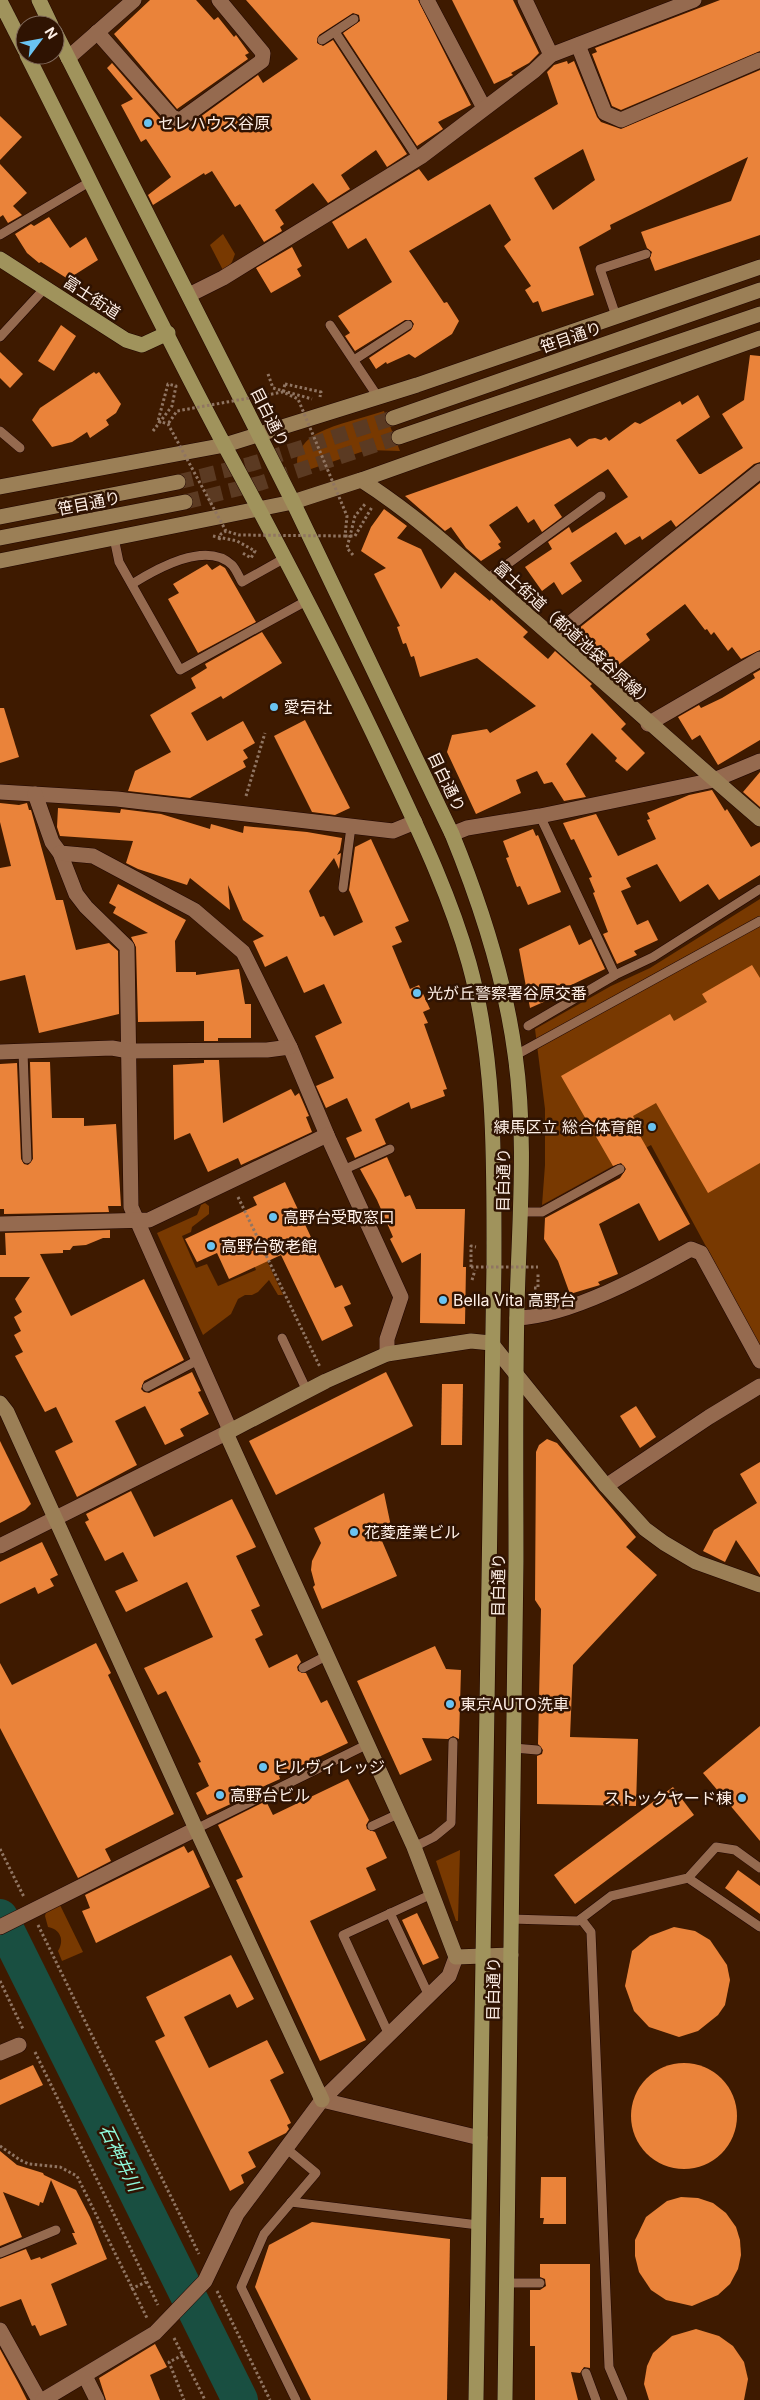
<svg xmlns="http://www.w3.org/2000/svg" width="760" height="2400" font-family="Inter,'Noto Sans JP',sans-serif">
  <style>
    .green { fill: #783901 }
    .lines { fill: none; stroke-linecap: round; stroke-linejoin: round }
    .river { stroke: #194f41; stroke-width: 36 }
    .building { fill: #ea833a; fill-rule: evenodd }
    .secondary-tunnel { stroke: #5b3a22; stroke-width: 15; stroke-dasharray: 15 8; stroke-linecap: butt }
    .lane-casing { stroke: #200600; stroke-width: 10 }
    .street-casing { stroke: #200600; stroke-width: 16 }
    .secondary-casing { stroke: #200600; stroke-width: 16 }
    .primary-casing { stroke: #200600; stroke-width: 16 }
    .path { stroke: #907562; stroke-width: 3; stroke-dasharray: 2.5 2.5; stroke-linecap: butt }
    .lane { stroke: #956a4f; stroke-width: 9 }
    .street { stroke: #956a4f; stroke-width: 15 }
    .secondary { stroke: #9b7f56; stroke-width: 15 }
    .primary { stroke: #a0935c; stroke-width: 15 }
    .path-bridge { stroke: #907562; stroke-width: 3; stroke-dasharray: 2.5 2.5; stroke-linecap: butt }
    .poi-dot { fill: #6ac3f1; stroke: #2f1302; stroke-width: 2 }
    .labels { text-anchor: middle; stroke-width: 5; stroke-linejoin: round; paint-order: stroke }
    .poi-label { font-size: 16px; fill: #feefe6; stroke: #2f1302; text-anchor: start }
    .street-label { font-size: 16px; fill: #feefe6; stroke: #2f1302 }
    .water-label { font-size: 18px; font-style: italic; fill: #8ffadb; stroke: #2f1302 }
  </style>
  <rect width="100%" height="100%" fill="#3e1a00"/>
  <!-- green -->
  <g class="green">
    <polygon points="223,234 235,254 232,262 224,272 210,245"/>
    <path d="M384 411 400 451 367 450 308 470H300C291 457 305 439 318 433 338 423 363 418 384 411Z"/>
    <polygon points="760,899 760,1346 651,1145 542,1205 545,1165 545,1109 535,1029 611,986 650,968"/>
    <polygon points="205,1203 209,1206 209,1214 192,1227 191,1232 182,1236 196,1268 207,1264 218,1286 256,1270 243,1239 254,1233 283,1295 278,1295 269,1280 258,1292 252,1295 245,1295 238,1299 231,1314 203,1335 157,1233 197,1215 201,1205"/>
    <polygon points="460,1850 458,1921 456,1921 436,1861"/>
    <path d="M60 1905 83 1952 62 1961 58 1951C65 1940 60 1929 48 1927L45 1916 46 1912Z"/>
  </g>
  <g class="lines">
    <!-- river -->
    <polyline class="river" points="0,1917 240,2400"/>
  </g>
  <!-- building -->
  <g class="building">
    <polygon points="150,0 196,0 214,20 218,17 234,37 236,35 249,53 245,55 248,59 177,109 114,34"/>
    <polygon points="246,0 418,0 471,105 438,122 443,129 417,146 343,33 360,21 359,15 353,13 319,35 317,43 323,46 333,40 407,154 387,167 376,150 341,175 350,189 328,203 313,183 275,210 284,224 280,227 282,231 264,242 240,204 235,207 212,171 205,175 204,173 153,205 148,195 171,177 146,139 141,142 121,105 133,99 107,68 112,63 165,124 177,129 185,128 258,75 263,83 298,59"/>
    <polygon points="452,0 513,0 539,53 529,63 511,73 513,75 494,84"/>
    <polygon points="720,0 760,0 760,51 621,110 612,106 592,54 597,52 595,48"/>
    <path d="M567 61 568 64 574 61 597 117 601 122 621 129 760 70V235L655 271 650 258 652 252 647 248 641 232 731 201 748 157 610 225 611 229 579 247 594 295 542 312 538 301 533 303 525 290 531 286 504 246 511 240 490 204 409 251 444 303 447 302 459 321 452 334 415 358 409 354 387 364 386 362 376 369 369 358 411 330 414 324 411 320H405L355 351 345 336 350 333 338 316 392 282 366 238 348 249 332 222 419 169 428 181 558 104 547 72 554 65ZM583 149 595 180 553 210 534 178Z"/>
    <polygon points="0,116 22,137 0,160"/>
    <polygon points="0,164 27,193 13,206 22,215 8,223 3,215 0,217"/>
    <polygon points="49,217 70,248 86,237 98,260 68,279 41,262 39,263 27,253 15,234 31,224 34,226"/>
    <polygon points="292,247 302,266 297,269 301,276 271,293 256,268"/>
    <polygon points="61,325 76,336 54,371 38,361"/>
    <polygon points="0,352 23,374 10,388 0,378"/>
    <polygon points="750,355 760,356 760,462 754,464 676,527 671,520 642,540 640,536 625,545 616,532 570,563 582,581 562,595 554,582 542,591 525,567 552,549 548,542 569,527 572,533 628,497 608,469 554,505 562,517 542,532 534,519 528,523 517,506 489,525 501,542 498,544 501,548 481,561 466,548 451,527 445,531 405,496 570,438 577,447 589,439 595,438 601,440 606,437 609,441 635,422 640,424 680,401 682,405 698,395 710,417 676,440 699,474 701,474 743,448 722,414 744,400"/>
    <polygon points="94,372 96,374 99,372 121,404 116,413 106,420 109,425 90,438 87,432 72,442 52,447 32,420 40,408"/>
    <polygon points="760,483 760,650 741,659 732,647 728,651 714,632 711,635 707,629 705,630 685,604 646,634 650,640 608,673 568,637"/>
    <polygon points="384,509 407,526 397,538 421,549 441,589 455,572 490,601 491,599 528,632 523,637 548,659 555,651 592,684 590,686 626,724 621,729 645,753 627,771 615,761 617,758 592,733 566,764 586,797 564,801 552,782 544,784 537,771 516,780 521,793 476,814 447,752 452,735 487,729 490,733 536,706 477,658 420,677 414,656 411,657 406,643 403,644 397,627 400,626 374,574 386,568 361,551 371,527"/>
    <polygon points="207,564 212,570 220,565 225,568 256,622 198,653 168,599 179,593 173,584"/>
    <polygon points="262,632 282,663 223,699 221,696 191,713 207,741 243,721 255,743 243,750 248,758 243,761 246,767 190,798 128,791 135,771 171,752 150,715 196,688 191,678 207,668 205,664"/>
    <polygon points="760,670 760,740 718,765 700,735 692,740 678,717 699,705 701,708 722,698 755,678 753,674"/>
    <polygon points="0,708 4,708 19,757 0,763"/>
    <polygon points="305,720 350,808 335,815 312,812 274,736"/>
    <polygon points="760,772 760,807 743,792"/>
    <polygon points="712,790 725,811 727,809 751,847 760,842 760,875 719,900 708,884 680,902 657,864 626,878 631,887 621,891 637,925 648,920 658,940 634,951 637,955 617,964 603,934 608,932 593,893 595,892 589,878 592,877 574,839 571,840 563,823 596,814 618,856 656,839 647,820 650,819 647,813 689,795"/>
    <polygon points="0,803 19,805 27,803 29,810 31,810 56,900 63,900 76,950 109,943 118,951 119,1014 39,1033 25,975 0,981 0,868 11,866 0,822"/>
    <polygon points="58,808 120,813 121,809 161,814 210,829 211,824 243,833 244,826 307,832 342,838 340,850 337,855 341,853 339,869 334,858 309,891 320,917 324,916 334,936 363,922 349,890 355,847 371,839 409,921 395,927 402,942 392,946 410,989 419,985 430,1009 423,1012 428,1023 424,1024 447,1089 443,1090 445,1096 411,1109 409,1102 375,1119 386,1144 355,1158 346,1138 362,1131 347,1098 326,1108 316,1086 334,1078 315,1036 342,1023 324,984 304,993 287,956 265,967 253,941 264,936 243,920 228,885 230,910 190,878 187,885 138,869 126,863 133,841 60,836 57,827"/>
    <polygon points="533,829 536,836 538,835 561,892 528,905 520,886 517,887 506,858 509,857 503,841"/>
    <polygon points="118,884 186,920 175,941 176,972 196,972 196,975 239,969 245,1004 251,1004 251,1038 218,1038 218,1041 204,1041 204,1021 138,1022 136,947 131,937 148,933 113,913 116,907 109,903"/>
    <polygon points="570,925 579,945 591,939 605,969 546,997 548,1000 530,1008 519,949"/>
    <polygon points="752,965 760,978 760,1163 708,1193 656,1103 633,1116 641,1132 639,1134 690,1224 659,1241 639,1203 599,1224 618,1274 598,1282 600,1285 570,1294 558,1261 544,1239 545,1218 620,1178 626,1169 621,1163 613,1166 561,1076 670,1014 674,1021 707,1002 702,994"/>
    <polygon points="204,1060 219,1060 223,1123 291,1089 295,1096 299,1093 309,1116 306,1117 312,1132 241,1165 238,1158 208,1172 190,1133 174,1140 173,1065 204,1063"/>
    <polygon points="30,1062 50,1062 52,1118 84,1118 84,1126 116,1124 121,1206 108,1206 109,1212 4,1214 4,1209 0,1209 0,1064 17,1063 21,1159 24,1164 28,1165 33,1159"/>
    <polygon points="387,1157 405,1197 410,1195 416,1209 465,1209 463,1267 466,1267 465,1324 420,1323 421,1253 402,1263 390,1239 393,1237 377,1200 360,1169"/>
    <polygon points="285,1182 335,1288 342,1285 351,1304 344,1307 353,1326 322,1341 281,1255 229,1279 217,1253 197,1262 185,1239 257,1205 253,1197"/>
    <polygon points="110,1230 110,1238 103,1238 86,1245 73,1246 70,1250 63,1250 63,1253 40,1254 71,1316 144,1279 184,1360 144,1381 141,1389 144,1392 149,1393 192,1372 201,1391 198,1392 209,1414 180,1429 184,1436 165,1445 145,1406 115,1421 137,1465 77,1497 55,1451 73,1442 56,1407 45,1412 15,1356 23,1352 14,1335 21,1331 14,1317 22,1312 15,1299 30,1277 0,1277 0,1255 6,1255 5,1233"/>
    <polygon points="386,1372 413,1426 276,1495 249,1441"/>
    <polygon points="442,1384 463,1384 462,1445 441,1445"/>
    <polygon points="636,1406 656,1437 640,1448 620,1416"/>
    <polygon points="547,1439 557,1443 636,1537 626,1547 657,1575 573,1665 570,1737 638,1739 636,1806 537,1804 537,1756 542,1754 543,1750 538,1744 541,1609 535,1600 536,1452 539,1445"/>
    <polygon points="0,1441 31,1504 25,1510 0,1523"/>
    <polygon points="760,1462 760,1575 736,1540 725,1562 703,1551 714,1530 757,1503 740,1474"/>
    <polygon points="131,1491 154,1537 232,1499 256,1547 236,1556 260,1606 251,1610 263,1635 255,1639 269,1668 297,1654 301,1662 297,1667 298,1671 306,1673 321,1703 327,1700 348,1743 279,1776 280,1779 260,1788 261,1790 207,1815 196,1793 209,1786 198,1763 201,1762 166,1691 158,1695 144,1668 213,1637 187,1582 126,1612 115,1591 138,1581 123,1552 105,1561 85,1522 89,1520 86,1514"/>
    <polygon points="384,1493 393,1536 382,1541 397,1576 322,1609 313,1587 315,1585 311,1570 312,1561 321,1543 314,1528"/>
    <polygon points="42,1542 58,1575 50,1579 54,1586 38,1594 35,1587 0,1604 0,1562"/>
    <polygon points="96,1643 111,1673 108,1675 174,1814 105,1849 111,1861 78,1878 0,1728 0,1663 12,1685"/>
    <polygon points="435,1646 446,1669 461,1670 459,1739 453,1736 448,1739 422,1738 432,1760 400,1775 357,1681"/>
    <polygon points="760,1726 760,1841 703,1773"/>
    <polygon points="348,1779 369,1820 366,1825 367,1829 375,1832 387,1858 366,1868 376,1890 310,1921 366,2040 320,2061 236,1880 243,1877 218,1825 266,1801 273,1815"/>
    <polygon points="673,1787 694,1815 575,1904 554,1875"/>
    <polygon points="184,1846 188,1853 193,1850 210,1887 96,1943 82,1911 90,1908 85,1895"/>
    <polygon points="738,1870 760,1886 760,1914 725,1888"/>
    <polygon points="417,1913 439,1958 423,1965 402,1920"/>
    <polygon points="674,1927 695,1931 710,1940 727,1965 730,1980 725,2005 718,2015 698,2031 679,2037 649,2027 634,2011 625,1986 632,1951 650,1936"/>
    <polygon points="231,1955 254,1999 237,2008 230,1994 184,2017 209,2068 267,2040 284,2073 270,2080 291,2123 287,2125 289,2129 286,2133 248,2152 256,2167 241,2175 244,2183 230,2191 155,2041 165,2036 146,1997"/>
    <circle cx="684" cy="2116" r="53"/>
    <polygon points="33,2065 43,2085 0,2105 0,2080"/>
    <polygon points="0,2151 17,2165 43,2173 44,2175 76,2190 90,2217 107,2259 51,2284 67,2325 40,2336 35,2325 32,2326 21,2299 0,2307 0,2259 26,2249 31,2260 40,2257 41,2259 77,2244 72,2233 75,2233 51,2180 43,2203 40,2202 39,2206 3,2192 22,2237 0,2246"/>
    <polygon points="541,2177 566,2177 566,2224 543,2224 544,2218 540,2218"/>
    <polygon points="681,2197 698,2198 713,2203 726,2213 736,2227 740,2240 741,2255 738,2269 730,2284 718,2295 692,2306 666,2300 651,2290 639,2272 635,2256 635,2240 646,2217 667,2201"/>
    <polygon points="312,2222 450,2239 447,2400 311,2400 255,2287 269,2245"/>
    <polygon points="540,2264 590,2264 590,2368 584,2367 580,2373 571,2372 578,2400 535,2400 535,2346 530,2346 530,2290 540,2290 546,2286 545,2279 540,2277"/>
    <polygon points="696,2329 719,2336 733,2346 744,2362 748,2379 744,2400 649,2400 644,2384 647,2366 653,2353 672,2336"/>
    <polygon points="155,2344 167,2367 150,2375 160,2400 106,2400 99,2378"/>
    <polygon points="0,2349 19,2384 27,2400 0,2400"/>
  </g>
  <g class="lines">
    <!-- secondary-tunnel -->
    <g class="secondary-tunnel">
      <polyline points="178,482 251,464 393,418"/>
      <polyline points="185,502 261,483 399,437"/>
    </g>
    <!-- lane casing -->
    <g class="lane-casing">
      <g id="lane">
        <polyline points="335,32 417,157"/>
        <polyline points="322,40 354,19"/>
        <polyline points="0,235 91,181"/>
        <polyline points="616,316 600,269 646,254"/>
        <polyline points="330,325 378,397"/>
        <polyline points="0,337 45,288"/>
        <polyline points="354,360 408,325"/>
        <polyline points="0,431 20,448"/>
        <polyline points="114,538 119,562 180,670 308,600"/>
        <polyline points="487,579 601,496"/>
        <path d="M132 584C156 569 206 540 232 565 236 569 239 577 242 582L285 558"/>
        <polyline points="540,816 615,975"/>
        <polyline points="343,888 351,827"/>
        <polyline points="528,1026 615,975 653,957 760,889"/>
        <polyline points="23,1052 27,1159"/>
        <polyline points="516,1055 760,921"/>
        <polyline points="343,1170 390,1149"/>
        <polyline points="520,1212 542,1212 620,1169"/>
        <polyline points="282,1338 307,1391"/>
        <polyline points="147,1387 198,1360"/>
        <polyline points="303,1668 328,1655"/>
        <polyline points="514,1748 537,1750"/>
        <polyline points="372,1826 398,1814"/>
        <polyline points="196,1829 368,1744"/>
        <polyline points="414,1847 434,1837 451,1823 453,1742"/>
        <polyline points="688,1878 760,1927"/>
        <polyline points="390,1913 429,1996"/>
        <polyline points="511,1919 578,1921 611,1896 688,1878 716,1847 735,1850 760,1868"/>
        <polyline points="581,1919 591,1932 609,2367 623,2400"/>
        <polyline points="389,2035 343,1935 432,1894"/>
        <polyline points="287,2149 316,2173 264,2234 241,2287 296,2400"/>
        <polyline points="291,2202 478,2225"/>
        <polyline points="0,2253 56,2230"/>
        <polyline points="507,2283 540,2283"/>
        <polyline points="586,2373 596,2400"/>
      </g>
    </g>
    <!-- street casing -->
    <g class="street-casing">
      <g id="street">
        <polyline points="427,0 484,108"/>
        <polyline points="525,0 551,55"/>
        <polyline points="97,32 172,117 180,120 262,61 263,53 219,0"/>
        <polyline points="578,45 605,113 621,120 760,60"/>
        <polyline points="68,58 134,0"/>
        <polyline points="189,295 223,278 422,156 534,71 551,55 694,0"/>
        <polyline points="553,637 760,471"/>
        <polyline points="648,724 760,659"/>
        <polyline points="0,792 117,799 393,831 415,822"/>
        <polyline points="35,794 52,842 60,853 76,894 86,907 127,947 131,1207 230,1430"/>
        <polyline points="452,834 467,828 540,816 714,780 760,761"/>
        <polyline points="60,853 93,856 194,910 243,952 290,1047 327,1135 401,1297 387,1339 387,1354"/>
        <polyline points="0,1052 112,1048 129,1051 267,1050 290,1047"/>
        <polyline points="0,1224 149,1220 327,1135"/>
        <path d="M517 1318C570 1316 645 1275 691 1249L701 1253 760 1361"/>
        <polyline points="606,1486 709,1417 760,1386"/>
        <polyline points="0,1546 226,1433"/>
        <polyline points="0,1927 196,1829"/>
        <polyline points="0,2053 19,2045"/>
        <polyline points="322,2100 480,2138"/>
        <polyline points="0,2330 39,2400"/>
        <polyline points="85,2376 97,2400"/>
        <polyline points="43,2400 155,2333 205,2281 237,2214 322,2100 449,1976 456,1957"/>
      </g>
    </g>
    <!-- secondary casing -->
    <g class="secondary-casing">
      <g id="secondary">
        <polyline points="393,418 760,290"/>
        <polyline points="399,437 760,314"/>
        <path d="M361 480C416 515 466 561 515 604 597 675 677 748 760 819"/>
        <polyline points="0,487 225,445 417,385 760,267"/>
        <polyline points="0,517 178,482"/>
        <polyline points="0,538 185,502"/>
        <polyline points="0,561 293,502 361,480 760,338"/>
        <polyline points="0,1403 7,1412 196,1829 322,2100"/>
        <polyline points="511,1955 456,1957 414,1847 226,1433 326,1381 387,1354 471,1341 491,1343 606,1486 645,1529 664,1543 696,1562 760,1585"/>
      </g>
    </g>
    <!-- primary casing -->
    <g class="primary-casing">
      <g id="primary">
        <polyline points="39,0 51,25"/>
        <polyline points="0,1 25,50"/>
        <path d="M55 32 293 502 452 834C481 905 505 978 515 1054 527 1138 519 1224 517 1307 515 1392 516 1476 516 1561 513 1840 511 2120 505 2400"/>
        <path d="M27 55C94 187 157 320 227 450 284 555 339 660 389 767 419 831 450 895 469 963 496 1061 494 1164 494 1264L476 2400"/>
        <polyline points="0,259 126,340 142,345 168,333"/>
      </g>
    </g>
    <!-- path -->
    <g class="path">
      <polyline points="268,374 273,388 312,399"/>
      <polyline points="285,384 321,392 320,397"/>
      <polyline points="153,431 172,406 176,386 168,384 158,421"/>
      <polyline points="213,536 237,541 255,551 251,558 241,552"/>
      <polyline points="355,536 372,507"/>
      <polyline points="353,555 347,548 355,516 366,503"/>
      <polyline points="246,796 265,733"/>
      <polyline points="238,1197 320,1367"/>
      <polyline points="471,1267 471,1246 476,1247"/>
      <polyline points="472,1280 475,1270"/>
      <polyline points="534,1288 538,1288 538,1273"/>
      <polyline points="0,1849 24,1897"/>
      <polyline points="38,1925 199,2254"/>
      <polyline points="0,1981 23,2029"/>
      <polyline points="35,2052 158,2305"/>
      <polyline points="0,2146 20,2160 29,2164 60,2167 77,2176 147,2318"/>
      <polyline points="131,2289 146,2282"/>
      <polyline points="217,2291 270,2400"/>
      <polyline points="174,2338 205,2400"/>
      <polyline points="183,2355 169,2362 184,2400"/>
    </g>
    <!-- lane -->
    <use href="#lane" class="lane"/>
    <!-- street -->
    <use href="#street" class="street"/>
    <!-- secondary -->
    <use href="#secondary" class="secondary"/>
    <!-- primary -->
    <use href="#primary" class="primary"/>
    <!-- path-bridge -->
    <g class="path-bridge">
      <polyline points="283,392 285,384"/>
      <polyline points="158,421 168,424 226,531 239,535 345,536 347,516 298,399 283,392 177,411 168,424"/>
      <polyline points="345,536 355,536"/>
      <polyline points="219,540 221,534 226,531"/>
      <polyline points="471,1267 538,1267"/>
    </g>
  </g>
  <!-- markers -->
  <g class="poi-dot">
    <circle cx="148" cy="123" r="5"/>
    <circle cx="274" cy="707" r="5"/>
    <circle cx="417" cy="993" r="5"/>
    <circle cx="652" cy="1127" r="5"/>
    <circle cx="273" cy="1217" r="5"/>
    <circle cx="211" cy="1246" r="5"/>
    <circle cx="443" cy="1300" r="5"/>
    <circle cx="354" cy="1532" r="5"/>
    <circle cx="450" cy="1704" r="5"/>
    <circle cx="263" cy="1767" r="5"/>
    <circle cx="220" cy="1795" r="5"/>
    <circle cx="742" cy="1798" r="5"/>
  </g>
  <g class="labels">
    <!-- poi labels -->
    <g class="poi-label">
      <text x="158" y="129">セレハウス谷原</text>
      <text x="284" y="713">愛宕社</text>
      <text x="427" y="999">光が丘警察署谷原交番</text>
      <text x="642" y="1133" text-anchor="end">練馬区立 総合体育館</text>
      <text x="283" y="1223">高野台受取窓口</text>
      <text x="221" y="1252">高野台敬老館</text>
      <text x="453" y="1306">Bella Vita 高野台</text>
      <text x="364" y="1538">花菱産業ビル</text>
      <text x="460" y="1710">東京AUTO洗車</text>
      <text x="273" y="1773">ヒルヴィレッジ</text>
      <text x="230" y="1801">高野台ビル</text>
      <text x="732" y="1804" text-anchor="end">ストックヤード棟</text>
    </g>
    <!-- street labels -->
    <g class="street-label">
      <text transform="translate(92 297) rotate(33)" y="6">富士街道</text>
      <text transform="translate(571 337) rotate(-19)" y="6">笹目通り</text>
      <text transform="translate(270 417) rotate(63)" y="6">目白通り</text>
      <text transform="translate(89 503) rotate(-11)" y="6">笹目通り</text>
      <text transform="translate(574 634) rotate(42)" y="6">富士街道（都道池袋谷原線）</text>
      <text transform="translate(447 782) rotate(64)" y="6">目白通り</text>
      <text transform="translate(503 1180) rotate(-89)" y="6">目白通り</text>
      <text transform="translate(498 1585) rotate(-89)" y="6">目白通り</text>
      <text transform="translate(493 1989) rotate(-89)" y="6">目白通り</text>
    </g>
    <!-- water labels -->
    <g class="water-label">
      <text transform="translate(120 2158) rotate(64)" y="6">石神井川</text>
    </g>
  </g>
  <!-- north arrow -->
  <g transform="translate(40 40) rotate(58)"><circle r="24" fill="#2f1302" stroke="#826b5d"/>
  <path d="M0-4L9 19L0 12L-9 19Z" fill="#6ac3f1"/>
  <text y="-8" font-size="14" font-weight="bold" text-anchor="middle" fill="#feefe6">N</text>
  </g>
</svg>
